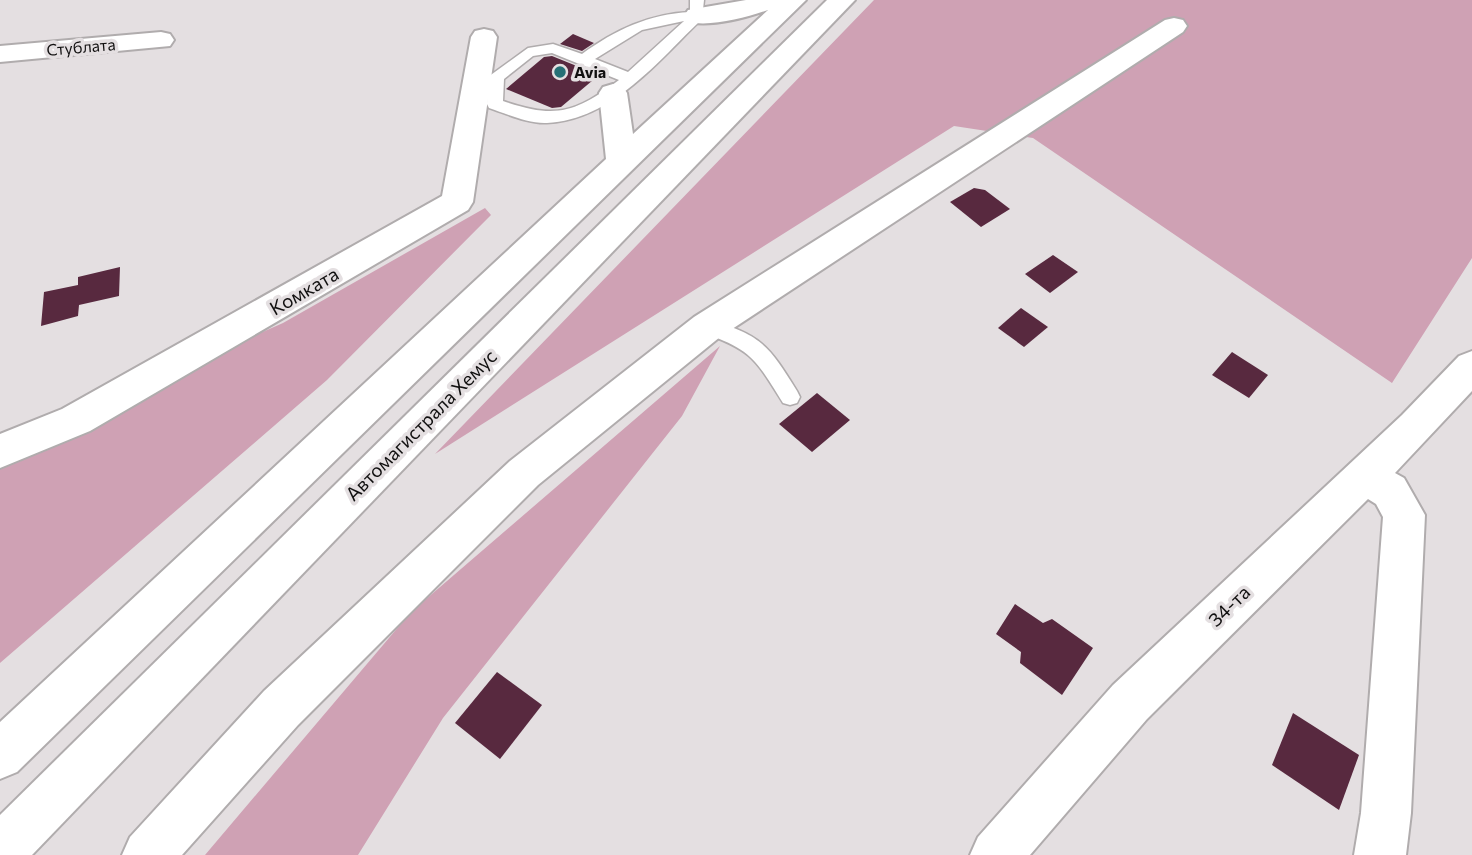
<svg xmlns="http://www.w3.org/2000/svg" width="1472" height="855" font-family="Commissioner,sans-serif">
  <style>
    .green { fill: #cfa1b4 }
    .building { fill: #58293f }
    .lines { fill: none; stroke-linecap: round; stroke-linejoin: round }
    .service-casing { stroke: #b0acad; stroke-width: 3 }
    .minor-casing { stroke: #b0acad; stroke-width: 4 }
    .motorway-casing { stroke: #b0acad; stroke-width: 4 }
    .service { fill: #fff; fill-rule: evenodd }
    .minor { fill: #fff; fill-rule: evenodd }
    .motorway { fill: #fff; fill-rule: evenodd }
    .poi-dot { fill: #267076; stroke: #e4dfe1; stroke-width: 2.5 }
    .labels { text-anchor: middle; stroke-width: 7; stroke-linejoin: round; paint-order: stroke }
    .far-street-label { font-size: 16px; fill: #111010; stroke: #e4dfe1 }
    .far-poi-label { font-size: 16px; font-weight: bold; fill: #111010; stroke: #e4dfe1; text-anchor: start }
    .street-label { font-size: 19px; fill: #111010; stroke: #e4dfe1 }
  </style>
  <rect width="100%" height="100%" fill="#e4dfe1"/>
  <!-- green -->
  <g class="green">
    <polygon points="874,0 1472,0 1472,258 1392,383 1033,138 954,126 435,454"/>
    <polygon points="485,208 491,215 327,380 0,663 0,447 283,323"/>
    <polygon points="720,346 682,416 443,718 358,855 205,855 411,612"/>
  </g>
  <!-- building -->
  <g class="building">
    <polygon points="573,34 594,43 582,51 560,44"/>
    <polygon points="552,56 599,75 561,107 552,108 506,89 544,57"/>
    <polygon points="974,188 985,190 1010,209 981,227 950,202"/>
    <polygon points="1053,255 1078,272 1050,293 1025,274"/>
    <polygon points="120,267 119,296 79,305 78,316 41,326 44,292 78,285 78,277"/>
    <polygon points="1021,308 1048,327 1024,347 998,328"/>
    <polygon points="1232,352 1268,375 1249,398 1212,375"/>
    <polygon points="817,393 850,420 812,452 779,424"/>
    <polygon points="1015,604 1043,623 1052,619 1093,648 1062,695 1020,663 1021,652 996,634"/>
    <polygon points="497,672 542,705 500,759 455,723"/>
    <polygon points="1293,713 1359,755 1339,810 1272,765"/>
  </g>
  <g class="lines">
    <!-- service casing -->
    <g class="service-casing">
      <g id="service">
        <path d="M690 0H704L702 19C659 60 612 120 547 123 528 124 507 114 489 108L487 104 488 77 528 48 553 44 582 54C615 30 649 14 690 12ZM684 21 628 72 595 59 642 30ZM552 53 619 80C575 113 556 119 503 101L504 79 533 56Z"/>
        <path d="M707 319C761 335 768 344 797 391L800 397 797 403 790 405 783 403C755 358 751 349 700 332L697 327 700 322Z"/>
      </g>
    </g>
    <!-- minor casing -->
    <g class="minor-casing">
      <g id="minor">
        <polygon points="1174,18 1183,20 1187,26 1183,32 720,337 538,485 298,725 182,855 122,855 130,837 264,691 510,461 694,317 1165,20"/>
        <polygon points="484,29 493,31 497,37 473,202 468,210 90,431 0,468 0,434 62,409 442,196 471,37 475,31"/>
        <polygon points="161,32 170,34 174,40 170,46 0,62 0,46"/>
        <polygon points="1472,351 1472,391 1395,473 1404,478 1425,515 1411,813 1406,855 1354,855 1361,813 1383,517 1376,504 1368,499 1147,719 1030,855 970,855 978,837 1113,685 1402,415 1459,356"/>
      </g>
    </g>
    <!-- motorway casing -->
    <g class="motorway-casing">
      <g id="motorway">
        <path d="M746 0H806L17 772 0 779V722L606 159 599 93 603 87 613 84 623 87 627 93 633 134 768 10C745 18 711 27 688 22L684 16 688 10Z"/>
        <polygon points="827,0 855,0 32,855 0,855 0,815"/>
      </g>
    </g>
    <!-- service -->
    <use href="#service" class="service"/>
    <!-- minor -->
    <use href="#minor" class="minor"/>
    <!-- motorway -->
    <use href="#motorway" class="motorway"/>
  </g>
  <!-- markers -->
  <circle class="poi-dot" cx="560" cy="72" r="7"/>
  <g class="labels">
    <!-- far-street labels -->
    <g class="far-street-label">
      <text transform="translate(81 47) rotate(-5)" y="6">Стублата</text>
    </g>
    <!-- far-poi labels -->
    <g class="far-poi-label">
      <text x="574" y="78">Avia</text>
    </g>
    <!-- street labels -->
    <g class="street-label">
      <text transform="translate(304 291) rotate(-30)" y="7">Комката</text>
      <text transform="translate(421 425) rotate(-45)" y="7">Автомагистрала Хемус</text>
      <text transform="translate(1229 606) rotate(-44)" y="7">34-та</text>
    </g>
  </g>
</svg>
